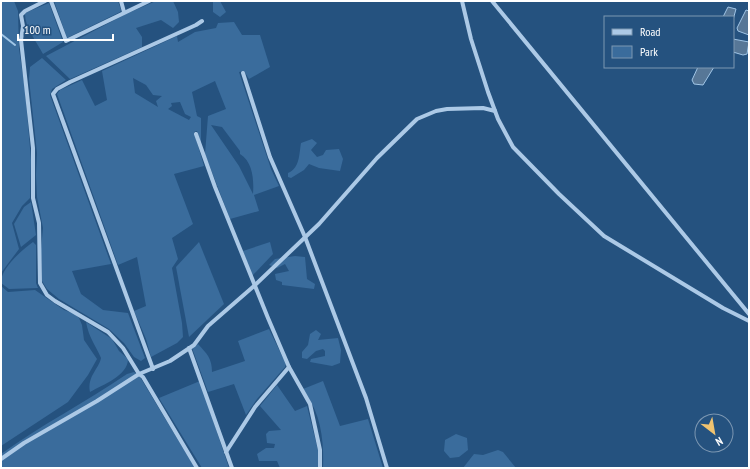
<svg xmlns="http://www.w3.org/2000/svg" width="750" height="469" font-family="'PT Sans Narrow',sans-serif">
  <style>
    .green { fill: #3a6c9c; fill-rule: evenodd }
    .water { fill: #577797; stroke: #a0c5e6 }
    .lines { fill: none; stroke-linecap: round; stroke-linejoin: round }
    .stream { stroke: #a0c5e6; stroke-width: 2 }
    .street { stroke: #acc9e6; stroke-width: 4 }
  </style>
  <rect width="100%" height="100%" fill="#25527f"/>
  <!-- green -->
  <g class="green">
    <polygon points="1,1 14,1 18,11 19,49 25,89 31,160 30,198 22,206 12,223 19,249 1,273"/>
    <polygon points="54,1 118,1 121,10 120,12 67,38"/>
    <polygon points="156,1 173,1 178,12 179,22 173,28 161,20 136,28 142,37 142,47 70,79 46,56 126,14"/>
    <polygon points="213,1 220,1 226,12 220,17 213,12"/>
    <path d="M49 3 63 42 43 54C37 42 25 28 25 14L27 12Z"/>
    <path d="M234 22 242 35H260L270 67 249 79 244 71 239 72 271 169 279 186 254 195 259 211 230 219 205 154 208 116 226 109 215 81 192 92 197 116 201 118V143L197 131 194 132 204 166 174 174 193 224 172 238 178 259 172 268 182 323 183 337 177 343 151 357 146 339 134 311 146 306 137 257 118 265 57 94 60 90 82 80 95 106 107 100 102 71 177 36 178 42 195 32 216 28 218 23ZM133 78 146 85 153 95 162 96 156 101 158 107 135 93ZM180 102 185 114 191 117 189 120 168 109 172 106 171 103ZM211 125 222 127 240 151V154C253 162 254 180 253 194L239 166Z"/>
    <polygon points="42,58 66,80 52,89 50,95 111,264 72,271 81,294 103,310 128,313 145,358 141,361 134,357 124,343 109,329 59,299 47,289 42,281 41,250 43,228 37,197 36,175 37,153 29,79 30,67"/>
    <path d="M312 139 317 143 311 150 317 157 323 155 326 150 339 149 343 159 340 171 319 168 309 164 304 170 291 178 288 177V173C300 168 299 154 301 143Z"/>
    <polygon points="31,202 36,235 21,247 14,224 24,207"/>
    <path d="M33 242 36 245V283L38 288 9 289 1 283C0 269 22 250 33 242Z"/>
    <polygon points="199,242 224,304 189,337 176,267"/>
    <polygon points="270,242 273,254 252,276 243,251"/>
    <polygon points="295,256 305,257 307,279 315,284 314,289 282,285 282,282 276,280 275,274 289,271 285,264 277,268 269,265 275,259"/>
    <polygon points="1,286 8,292 35,290 64,310 75,314 79,318 82,325 84,340 97,359 88,375 68,402 1,446"/>
    <path d="M86 322 112 339 119 351 128 359C128 376 102 385 90 392 87 376 99 369 101 358 95 344 89 338 86 322Z"/>
    <path d="M269 329 286 364 285 367 257 399 246 415 234 384 208 392 192 348 198 344C207 354 212 358 212 372L245 361 238 341Z"/>
    <polygon points="316,330 321,334 318,340 338,338 341,350 340,363 332,366 310,362 311,359 325,356 325,351 323,349 316,351 307,359 302,358 302,352 308,345 310,334"/>
    <path d="M134 372 140 377 195 468H1V454C41 425 86 402 127 374Z"/>
    <polygon points="200,381 229,468 202,468 159,398"/>
    <path d="M323 381 340 426 368 419 383 468H323C324 447 322 421 311 402 309 398 306 394 303 389Z"/>
    <polygon points="277,385 295,411 307,406 318,450 318,468 280,468 277,461 259,461 257,454 266,448 274,448 275,444 267,443 266,434 269,431 281,430 260,406"/>
    <polygon points="456,434 467,438 468,450 459,457 450,458 444,451 445,440"/>
    <polygon points="498,450 503,452 516,468 463,468 474,454 483,455"/>
  </g>
  <!-- water -->
  <g class="water">
    <polygon points="728,7 736,9 733,20 733,17 723,17"/>
    <polygon points="746,10 749,11 749,35 738,31 737,28"/>
    <polygon points="733,39 749,42 747,54 743,55 733,52"/>
    <polygon points="698,67 714,67 703,85 694,84 692,80"/>
  </g>
  <g class="lines">
    <!-- stream -->
    <polyline class="stream" points="1,34 15,45"/>
    <!-- street -->
    <g class="street">
      <polyline points="45,1 25,11 21,15 23,26 21,40 33,148 33,198 39,223 40,283 47,295 55,301 108,332 123,348 139,374 143,377 197,468"/>
      <polyline points="51,1 66,41 149,1"/>
      <polyline points="121,1 124,12"/>
      <polyline points="462,1 471,39 488,92 498,119 513,147 559,194 604,236 723,308 749,321"/>
      <polyline points="492,1 749,314"/>
      <polyline points="243,73 270,157 305,237 366,398 387,468"/>
      <polyline points="196,134 215,187 268,318 289,367 310,404 320,450 320,468"/>
      <polyline points="189,348 232,468"/>
      <polyline points="153,369 53,94 57,89 70,82 196,25 202,21"/>
      <polyline points="226,452 255,407 289,367"/>
      <polyline points="1,459 24,443 97,401 139,374 170,361 194,345 208,326 254,286 319,224 377,158 417,119 436,111 447,109 483,108 495,111"/>
    </g>
  </g>
  <!-- border -->
  <rect width="750" height="469" fill="none" stroke="#ffffff" stroke-width="4"/>
  <!-- legend -->
  <rect x="604" y="16" width="130" height="52" fill="#25527f" stroke="#7c97b2"/>
  <rect x="612" y="29" width="20" height="6" fill="#acc9e6" stroke="#7c97b2"/>
  <text x="640" y="36" font-size="12" fill="#ffffff">Road</text>
  <rect x="612" y="46" width="20" height="12" fill="#3a6c9c" stroke="#7c97b2"/>
  <text x="640" y="56" font-size="12" fill="#ffffff">Park</text>
  <!-- north arrow -->
  <g transform="translate(714 433) rotate(149)"><circle r="19" fill="#25527f" stroke="#7c97b2"/>
  <path d="M0-3L7 15L0 10L-7 15Z" fill="#efc370"/>
  <text y="-6" font-size="11" font-weight="bold" text-anchor="middle" fill="#ffffff">N</text>
  </g>
  <!-- scale -->
  <path d="M18 34v6h95v-6" fill="none" stroke="#ffffff" stroke-width="2"/>
  <text x="24" y="34" font-size="12" fill="#ffffff" stroke="#25527f" stroke-width="3" paint-order="stroke">100 m</text>
</svg>
